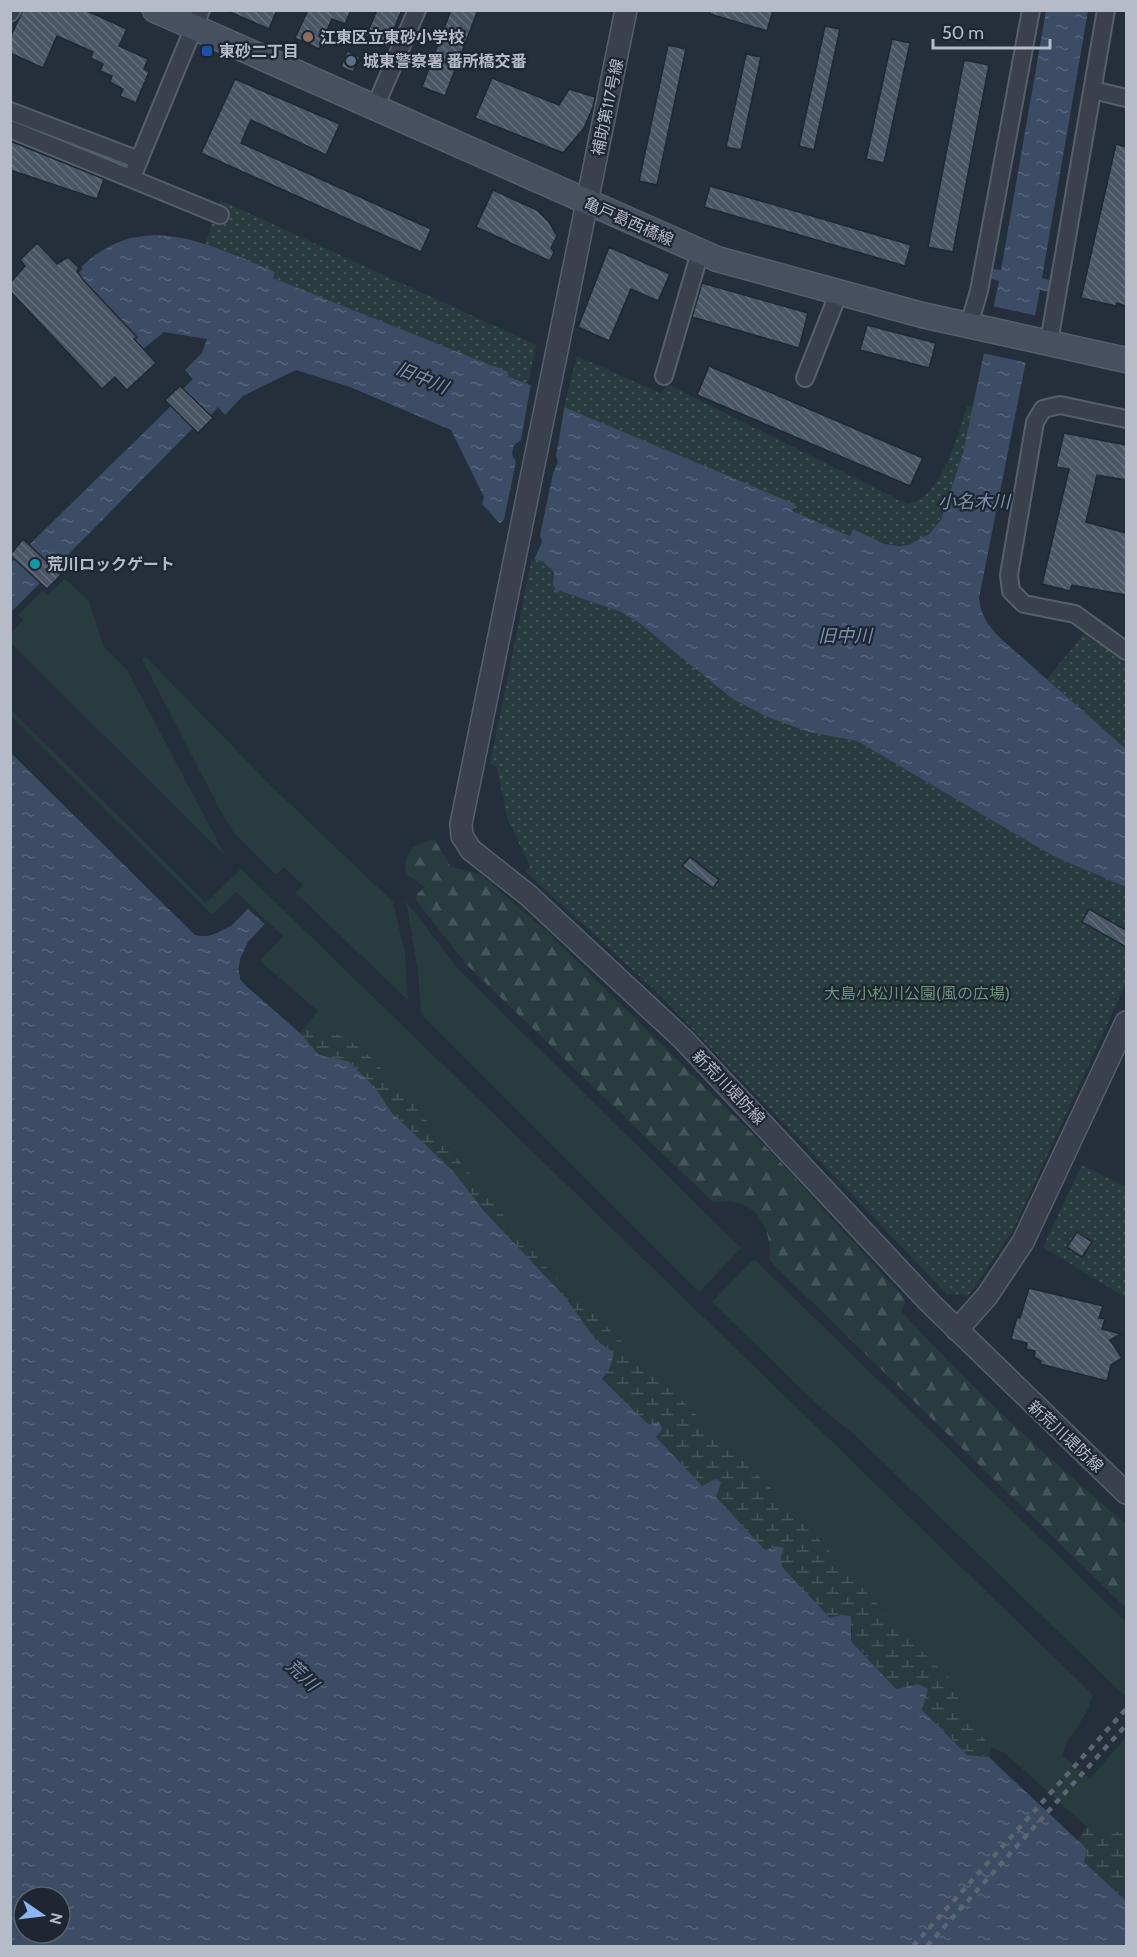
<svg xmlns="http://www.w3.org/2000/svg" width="1137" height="1957" font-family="Cabin,'Noto Sans JP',sans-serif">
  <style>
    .grass { fill: #283c3e }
    .forest { fill: url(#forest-firs) }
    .wetland { fill: url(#wetland-marsh) }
    .park { fill: url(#park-dots) }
    .water { fill: url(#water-ripples); fill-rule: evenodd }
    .pier { fill: #252f3c }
    .building { fill: url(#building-back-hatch); stroke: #1f2833; stroke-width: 1.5 }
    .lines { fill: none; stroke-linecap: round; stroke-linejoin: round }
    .minor-casing { stroke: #565f6a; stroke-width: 20 }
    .tertiary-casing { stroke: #565f6a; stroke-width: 24 }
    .secondary-casing { stroke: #565f6a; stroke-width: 27 }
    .minor { stroke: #38414c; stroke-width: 16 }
    .tertiary { stroke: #38414c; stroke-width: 21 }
    .secondary { stroke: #47505f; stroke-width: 24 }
    .rail { stroke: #5b6573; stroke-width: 4.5; stroke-dasharray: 6 6; stroke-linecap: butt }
    .education-dot { fill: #8d6e63; stroke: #1d2631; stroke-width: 2 }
    .transit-dot { fill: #1a4fb4; stroke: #1d2631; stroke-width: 2 }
    .service-dot { fill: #5c6f8a; stroke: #1d2631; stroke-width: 2 }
    .culture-dot { fill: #0f9aa8; stroke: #1d2631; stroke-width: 2 }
    .labels { text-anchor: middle; stroke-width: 4.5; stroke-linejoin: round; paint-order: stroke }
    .poi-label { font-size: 16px; font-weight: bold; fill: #b4bcc7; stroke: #1d2631; text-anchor: start }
    .street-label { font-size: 16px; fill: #b4bcc7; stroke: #1d2631 }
    .park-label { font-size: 16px; fill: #6c9776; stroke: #1d2631 }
    .water-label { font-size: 18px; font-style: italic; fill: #7d92ae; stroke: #1d2631 }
  </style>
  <defs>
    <pattern id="forest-firs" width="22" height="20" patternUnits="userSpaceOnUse" patternTransform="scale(1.5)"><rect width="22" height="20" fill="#283c3e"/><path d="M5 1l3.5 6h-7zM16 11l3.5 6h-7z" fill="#455658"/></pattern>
    <pattern id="wetland-marsh" width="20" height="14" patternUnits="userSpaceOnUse" patternTransform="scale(1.5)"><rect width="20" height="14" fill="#283c3e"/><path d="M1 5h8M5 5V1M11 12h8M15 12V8" fill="none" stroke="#455658"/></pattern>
    <pattern id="park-dots" width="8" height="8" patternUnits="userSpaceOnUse" patternTransform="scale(1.5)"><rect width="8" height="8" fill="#283c3e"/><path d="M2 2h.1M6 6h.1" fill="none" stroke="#455658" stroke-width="1.8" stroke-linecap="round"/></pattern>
    <pattern id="water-ripples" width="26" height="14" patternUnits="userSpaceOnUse" patternTransform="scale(1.5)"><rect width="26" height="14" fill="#3b4c64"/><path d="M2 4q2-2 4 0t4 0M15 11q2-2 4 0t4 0" fill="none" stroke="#556479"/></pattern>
    <pattern id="building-back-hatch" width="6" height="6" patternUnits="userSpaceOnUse" patternTransform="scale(1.5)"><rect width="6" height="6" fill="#4b5665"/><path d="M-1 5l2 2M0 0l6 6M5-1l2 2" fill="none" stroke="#636c7a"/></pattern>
  </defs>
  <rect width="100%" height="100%" fill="#252f3c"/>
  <!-- grass -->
  <g class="grass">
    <polygon points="65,579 89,601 103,646 127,670 226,857 11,643 11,633 23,620 18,615 42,591 47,595"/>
    <polygon points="146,657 270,785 393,902 405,954 408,1000 296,893 303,885 284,867 276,875 235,834 226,821 144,663 142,658"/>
    <path d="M10 709 206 903 241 869 1092 1694C1090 1718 1067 1733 1062 1756L1090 1779 1126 1737V1838L1120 1832 1087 1827 1005 1753 991 1747 963 1714 954 1683 904 1633 784 1501 544 1265 398 1085 332 1031 305 1027 318 1011 260 961 283 936 236 892 212 915 11 716Z"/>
    <polygon points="406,901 457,968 741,1248 699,1292 421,1014 418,971"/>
    <polygon points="754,1259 1126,1622 1126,1697 856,1436 819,1406 712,1302"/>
  </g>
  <!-- forest -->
  <path class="forest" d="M434 839 451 867 480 874 548 933 772 1153 904 1298 905 1303 901 1311C970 1387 1047 1458 1126 1524V1608L770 1261C771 1223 755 1196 713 1202L466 964 416 900 417 894 425 887 408 875 405 869 407 856 413 847Z"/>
  <!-- wetland -->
  <g class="wetland">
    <polygon points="305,1027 332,1031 361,1048 398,1085 544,1265 784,1501 904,1633 954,1683 963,1714 991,1747 989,1757 967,1755 922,1710 927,1689 918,1684 896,1689 851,1640 852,1628 841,1615 830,1619 782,1567 776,1546 765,1550 715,1497 715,1479 703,1487 656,1437 649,1425 601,1378 610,1367 614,1353 596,1340 565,1297 483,1210 454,1172 391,1112 375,1087 348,1061 319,1055 300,1033"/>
    <polygon points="1087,1827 1121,1832 1126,1838 1126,1901 1084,1862 1087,1849 1078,1840"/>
  </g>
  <!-- park -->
  <g class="park">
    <polygon points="220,200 536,345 528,384 507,376 507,373 273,278 275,272 205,245"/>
    <path d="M577 356 662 394 667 384 907 504C942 499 958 435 967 406L974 408C965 447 954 543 901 545 884 546 869 536 854 529L850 536 792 511 794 504 564 407Z"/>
    <path d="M532 558C551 564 555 574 560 591L621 612 638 622 730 697 809 732 857 741 1053 856 1126 887V983L1013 1230 968 1296 947 1294 661 996 526 872 530 867 507 817 497 767 490 764Z"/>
    <polygon points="1086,631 1126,665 1126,749 1047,679"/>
    <polygon points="1082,1165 1126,1187 1126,1298 1043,1247"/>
  </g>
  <!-- water -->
  <g class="water">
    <path d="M1046 11H1088L1042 278 1052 281 1050 292 1040 290 979 598C981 615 987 624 999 637L1126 749V887L1053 856 857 741 809 732 765 716 730 697 638 622 621 612 560 591 557 593 553 585 554 572 543 562 532 558 482 504 484 497 451 430 350 387 296 370 243 396 225 415 218 407 210 416 183 389 193 379 185 370 202 353 207 339 164 332 143 349 134 339 136 336 83 280 74 277 83 269 81 267C143 208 208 244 275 272L273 278 508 372 507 376 528 384 564 407 795 504 792 511 850 536 853 529 885 544 899 546 908 545 929 534 941 520 963 453 999 281 988 278 989 268 1001 270Z"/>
    <polygon points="171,406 193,428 54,569 29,545"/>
    <polygon points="15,559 40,583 11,612 11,563"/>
    <path d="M10 752 195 935C217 940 234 923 248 908L265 924C252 938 228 965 244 984L300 1033 319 1055 348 1061 375 1087 391 1112 454 1172 483 1210 565 1297 596 1340 614 1353 610 1367 602 1379 649 1425 659 1421 662 1429 656 1437 702 1486 715 1479 721 1482 716 1497 765 1550 776 1546 784 1548 781 1556 782 1567 830 1618 841 1615 851 1616V1641L896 1689 918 1684 928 1689 922 1710 967 1755 989 1757 1087 1849 1084 1862 1126 1901V1946H11ZM24 1897H60V1933H24Z"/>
  </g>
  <!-- pier -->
  <g class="pier">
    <polygon points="992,306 1038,316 1028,363 982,353"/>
    <polygon points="531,384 565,404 556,456 558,462 553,473 540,535 542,542 533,562 498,526 504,519 516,462 512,454 514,445 521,440"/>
    <polygon points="10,749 197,932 207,933 229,923 247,905 267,922 268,926 251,943 243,960 243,978 302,1031 300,1033 240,979 240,959 248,942 265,924 248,909 231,926 208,936 196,935 11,752"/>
    <polygon points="998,1760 1080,1838 1078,1840 995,1763"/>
  </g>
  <!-- building -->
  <g class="building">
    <polygon points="23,10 85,10 127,29 119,46 148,59 144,69 149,72 136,103 120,96 123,89 110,82 112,76 100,71 103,64 91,58 93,52 57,36 43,68 10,53 10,38"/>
    <polygon points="225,10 277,10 269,29"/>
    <polygon points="308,10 351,10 345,24 332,19 319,49 295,38"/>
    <polygon points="377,10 402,10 387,45 366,36"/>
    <polygon points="451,10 478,10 445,96 422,87"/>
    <polygon points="710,10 773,10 767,31 710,14"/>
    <polygon points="825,26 840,29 814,150 799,146"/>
    <polygon points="892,39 910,43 884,163 866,159"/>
    <polygon points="668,45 686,49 657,185 639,181"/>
    <polygon points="347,51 360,57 353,72 341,67"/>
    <polygon points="746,54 761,57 741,150 726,147"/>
    <polygon points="964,60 989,65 953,252 928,247"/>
    <polygon points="492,78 559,105 569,89 595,97 593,107 584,128 563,153 475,118"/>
    <polygon points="235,79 340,124 326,155 251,120 241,143 431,229 421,252 201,153"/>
    <polygon points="10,141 104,179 97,199 10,170"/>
    <polygon points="1116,144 1126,147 1126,306 1117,303 1116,306 1081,298"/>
    <polygon points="710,186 911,245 905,266 704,207"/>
    <polygon points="493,190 537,210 549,222 557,236 551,248 554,252 550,261 476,227"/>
    <polygon points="37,243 57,264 68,257 79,268 77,271 83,280 137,337 134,339 156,363 127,390 115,377 102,389 10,291 10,283 25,266 20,260"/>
    <polygon points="609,247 670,274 658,301 631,289 609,341 578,327"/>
    <polygon points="702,283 808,313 799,348 692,317"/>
    <polygon points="867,325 936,343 929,368 860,350"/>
    <polygon points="709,366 923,458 910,486 697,395"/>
    <polygon points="180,386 213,418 198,433 165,400"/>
    <polygon points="1064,433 1126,445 1126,480 1097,475 1086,522 1126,533 1126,595 1072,585 1070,591 1042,584 1069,469 1056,467"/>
    <polygon points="23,539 61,575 47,589 10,555"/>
    <polygon points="690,857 719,880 713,888 682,866"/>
    <polygon points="1089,909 1126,930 1126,947 1082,922"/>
    <polygon points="1077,1232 1092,1242 1082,1257 1067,1247"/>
    <polygon points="1029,1288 1103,1306 1099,1318 1105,1319 1102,1329 1121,1334 1110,1340 1122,1358 1111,1365 1107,1381 1040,1364 1041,1361 1034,1357 1035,1351 1026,1349 1027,1343 1011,1339 1017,1317 1020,1318"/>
  </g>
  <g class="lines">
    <!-- minor casing -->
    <g class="minor-casing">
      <g id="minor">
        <polyline points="10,13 12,10"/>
        <polyline points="1093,90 1126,98"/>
        <polyline points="375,107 417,10"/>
        <polyline points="10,111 139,160"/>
        <polyline points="10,129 220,215"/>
        <polyline points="132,177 201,10"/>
        <polyline points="969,325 979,291 1031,10"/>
        <polyline points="1049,342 1106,10"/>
        <polyline points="664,376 700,252"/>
        <polyline points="805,378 839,292"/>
        <polyline points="1126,419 1060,405 1043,409 1035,422 1009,575 1011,591 1024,604 1075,614 1126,651"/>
      </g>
    </g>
    <!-- tertiary casing -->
    <g class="tertiary-casing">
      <g id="tertiary">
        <polyline points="626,10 461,824 462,836 471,850 528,895 684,1040 929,1302 1126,1493"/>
        <polyline points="957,1330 987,1296 1023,1242 1126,1022"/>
      </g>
    </g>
    <!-- secondary casing -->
    <g class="secondary-casing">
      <polyline id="secondary" points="155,10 717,259 922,315 1126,360"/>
    </g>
    <!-- minor -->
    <use href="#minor" class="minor"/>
    <!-- tertiary -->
    <use href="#tertiary" class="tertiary"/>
    <!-- secondary -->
    <use href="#secondary" class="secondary"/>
    <!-- rail -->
    <g class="rail">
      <polyline points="913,1946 1126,1709"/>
      <polyline points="927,1946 1126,1725"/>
    </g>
  </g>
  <!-- markers -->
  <circle class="education-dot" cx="308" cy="37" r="6"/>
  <rect class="transit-dot" x="201" y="45" width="12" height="12" rx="3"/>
  <circle class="service-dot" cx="351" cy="61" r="6"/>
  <circle class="culture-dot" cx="35" cy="564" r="6"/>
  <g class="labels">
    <!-- poi labels -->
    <g class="poi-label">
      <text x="320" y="43">江東区立東砂小学校</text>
      <text x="219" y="57">東砂二丁目</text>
      <text x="363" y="67">城東警察署 番所橋交番</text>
      <text x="47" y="570">荒川ロックゲート</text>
    </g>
    <!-- street labels -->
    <g class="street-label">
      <text transform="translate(607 107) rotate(-78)" y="6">補助第117号線</text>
      <text transform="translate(629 221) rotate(24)" y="6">亀戸葛西橋線</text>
      <text transform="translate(729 1087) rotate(46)" y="6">新荒川堤防線</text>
      <text transform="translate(1066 1436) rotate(43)" y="6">新荒川堤防線</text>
    </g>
    <!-- park labels -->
    <g class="park-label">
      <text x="917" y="999">大島小松川公園(風の広場)</text>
    </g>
    <!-- water labels -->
    <g class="water-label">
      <text transform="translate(422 378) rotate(23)" y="6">旧中川</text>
      <text x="974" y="508">小名木川</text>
      <text x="845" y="642">旧中川</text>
      <text transform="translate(302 1675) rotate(43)" y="6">荒川</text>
    </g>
  </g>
  <!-- border -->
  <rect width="1137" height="1957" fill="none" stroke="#b4bcc7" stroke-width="24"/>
  <!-- north arrow -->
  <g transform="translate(42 1915) rotate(104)"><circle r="28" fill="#1d2631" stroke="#59626d" stroke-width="1.5"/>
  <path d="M0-4.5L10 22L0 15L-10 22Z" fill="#8eb5f3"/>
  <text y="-9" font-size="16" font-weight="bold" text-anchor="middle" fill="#b4bcc7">N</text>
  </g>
  <!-- scale -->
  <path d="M933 39v9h117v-9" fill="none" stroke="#b4bcc7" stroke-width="3"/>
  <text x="942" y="39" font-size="18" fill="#b4bcc7" stroke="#1d2631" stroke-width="4.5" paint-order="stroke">50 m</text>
</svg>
